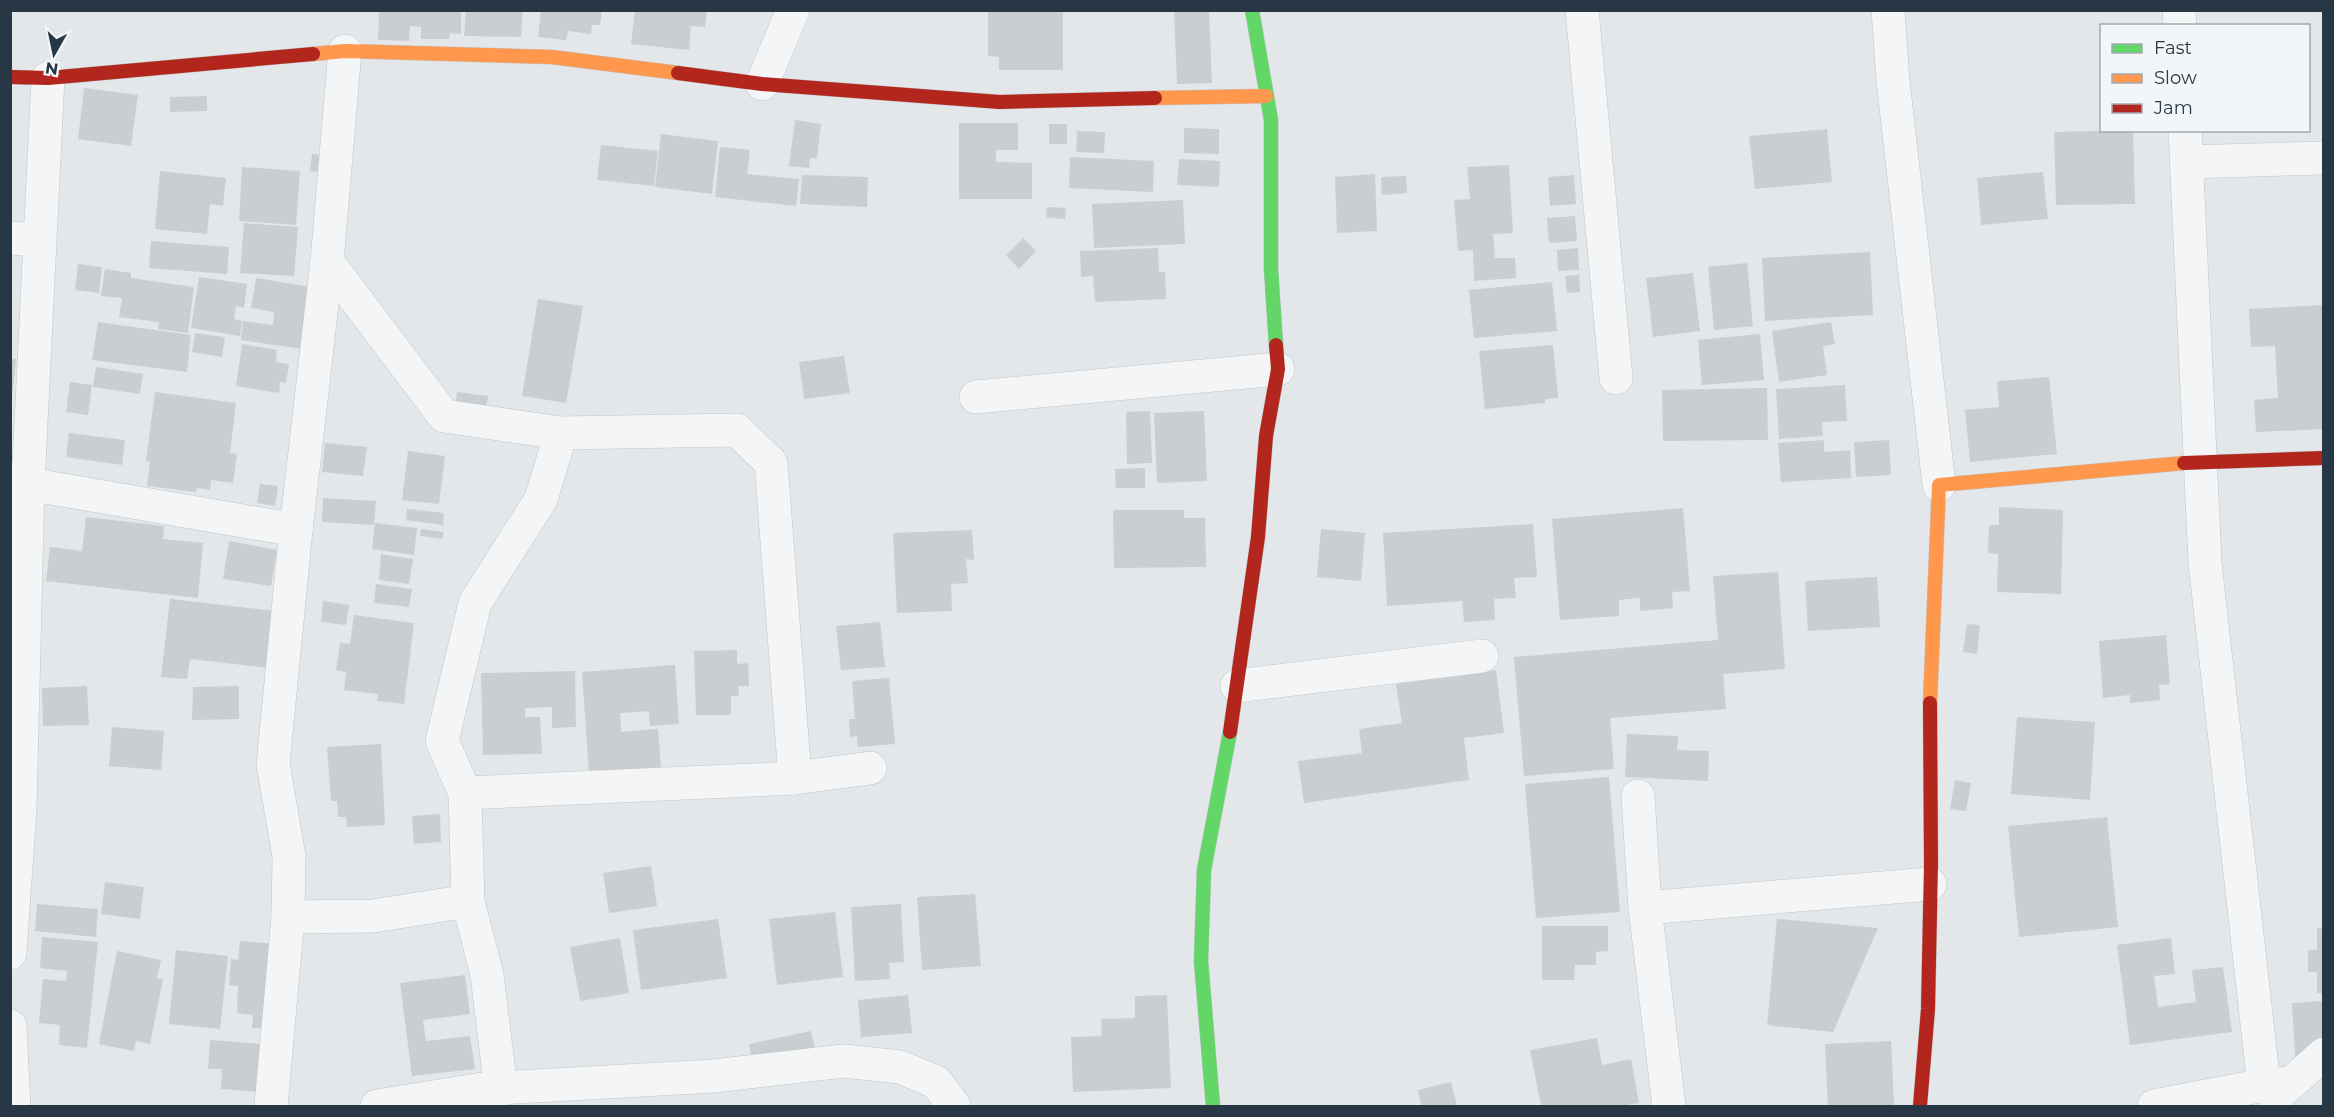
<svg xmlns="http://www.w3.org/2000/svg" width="2334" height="1117" font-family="Montserrat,sans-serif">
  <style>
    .building { fill: #caced0 }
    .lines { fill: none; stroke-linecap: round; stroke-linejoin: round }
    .street-casing { stroke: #c2c5c7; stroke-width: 34 }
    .fast-casing { stroke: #c2c5c7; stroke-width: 15 }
    .slow-casing { stroke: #c2c5c7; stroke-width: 15 }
    .jam-casing { stroke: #c2c5c7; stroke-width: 15 }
    .street { stroke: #f3f5f6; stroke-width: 33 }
    .fast { stroke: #63d668; stroke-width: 14 }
    .slow { stroke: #ff974d; stroke-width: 14 }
    .jam { stroke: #b3261e; stroke-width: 14 }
  </style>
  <rect width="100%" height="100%" fill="#e4e7e9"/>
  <!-- building -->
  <g class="building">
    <polygon points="379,10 461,10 461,34 450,33 449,39 421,39 421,27 410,26 409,41 378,40"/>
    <polygon points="466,10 523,10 521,37 464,36"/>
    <polygon points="541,10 602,10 600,25 592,25 591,34 568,31 566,40 538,37"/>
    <polygon points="635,10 707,10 705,27 691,26 689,50 631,44"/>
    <polygon points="988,10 1063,10 1063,70 999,70 999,57 988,56"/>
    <polygon points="1174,10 1209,10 1212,83 1177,84"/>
    <polygon points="84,88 138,95 131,146 78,139"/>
    <polygon points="207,96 207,111 170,112 170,97"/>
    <polygon points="795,120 821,124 817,158 810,158 809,168 789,166"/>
    <polygon points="959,123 1018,123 1018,150 996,150 996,162 1032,163 1032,199 959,199"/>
    <rect x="1049" y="124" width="18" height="20"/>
    <polygon points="1184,128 1219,129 1219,154 1184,153"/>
    <polygon points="1827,129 1832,182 1755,189 1749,136"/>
    <polygon points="2133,130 2135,204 2056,205 2054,132"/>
    <polygon points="1077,131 1105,132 1104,153 1076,152"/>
    <polygon points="661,134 718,141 712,194 655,187"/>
    <polygon points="601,145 658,151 654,186 597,180"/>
    <polygon points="720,147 750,150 747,174 799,179 796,206 715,197"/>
    <polygon points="312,154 335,156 333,173 310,171"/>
    <polygon points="1070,157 1154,161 1153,192 1069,188"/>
    <polygon points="1179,159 1220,161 1219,187 1177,185"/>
    <polygon points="1509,165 1513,233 1493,234 1495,258 1515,258 1516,278 1474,281 1473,250 1458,251 1454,200 1470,199 1467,167"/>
    <polygon points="242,167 300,171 296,225 239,221"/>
    <polygon points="160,171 226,178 223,206 210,204 207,234 155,229"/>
    <polygon points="2043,172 2048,219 1981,225 1977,178"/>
    <polygon points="1375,174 1377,231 1337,233 1335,177"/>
    <polygon points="802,175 868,177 867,207 800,204"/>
    <polygon points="1574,175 1576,204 1550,206 1548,177"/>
    <polygon points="1406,176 1407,193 1382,195 1381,177"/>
    <polygon points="1183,200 1185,244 1094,248 1092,204"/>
    <polygon points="1047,207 1066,208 1065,219 1046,217"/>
    <polygon points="1575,216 1577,241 1549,243 1547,218"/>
    <polygon points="244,223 298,227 294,276 240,273"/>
    <polygon points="1023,238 1036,251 1019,269 1006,255"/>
    <polygon points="151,241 229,247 227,274 149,268"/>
    <polygon points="1158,248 1159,272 1165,272 1166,299 1095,302 1093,276 1081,277 1080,251"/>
    <polygon points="1578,248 1579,270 1558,271 1557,250"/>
    <polygon points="1870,252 1873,315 1765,321 1762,258"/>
    <polygon points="1747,263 1753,326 1714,330 1708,267"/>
    <polygon points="78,264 102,267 99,293 75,290"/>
    <polygon points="105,269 131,273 131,278 194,287 188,333 158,329 159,322 119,317 122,298 101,296"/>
    <polygon points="1693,273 1700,331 1653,337 1646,278"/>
    <polygon points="1579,275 1580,292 1567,293 1565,276"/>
    <polygon points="199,277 247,284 244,308 236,306 234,319 242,321 240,336 191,328"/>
    <polygon points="256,278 318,288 309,350 241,340 243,321 273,325 274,312 251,308"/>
    <polygon points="1552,282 1557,331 1474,338 1469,290"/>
    <polygon points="538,299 583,306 566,403 522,396"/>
    <polygon points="2324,305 2324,429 2256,432 2254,400 2278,398 2275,346 2251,347 2249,309"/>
    <polygon points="98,322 191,335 187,372 92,360"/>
    <polygon points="1831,322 1835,344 1823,346 1827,375 1779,382 1772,331"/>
    <polygon points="195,333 225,337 222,357 192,352"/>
    <polygon points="1760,334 1764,380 1702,385 1698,340"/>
    <polygon points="242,344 277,350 276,362 289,364 286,383 280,382 279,393 236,386"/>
    <polygon points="1553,345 1558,398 1545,399 1545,403 1485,409 1479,351"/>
    <polygon points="844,356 850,393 804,399 799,362"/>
    <polygon points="10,358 16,359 12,399 10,399"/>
    <polygon points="96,367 143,374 140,394 93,387"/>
    <polygon points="2049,377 2057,454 1970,462 1965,410 1999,407 1997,381"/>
    <polygon points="70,382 92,385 88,415 66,412"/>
    <polygon points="1845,385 1847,421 1822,422 1823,436 1779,439 1776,389"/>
    <polygon points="1767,388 1768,440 1663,441 1662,390"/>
    <polygon points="155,392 236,403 230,453 237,454 233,483 211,480 210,490 197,488 196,492 147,486 150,462 146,461"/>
    <polygon points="457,392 488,396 485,417 454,414"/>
    <polygon points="1150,411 1152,463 1127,464 1126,412"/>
    <polygon points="1204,411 1207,481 1157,483 1154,413"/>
    <polygon points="69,433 125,440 122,465 66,457"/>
    <polygon points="1824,440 1824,452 1850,450 1851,478 1781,482 1778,443"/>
    <polygon points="1889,440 1891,475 1856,477 1854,442"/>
    <polygon points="325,443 367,447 363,476 322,472"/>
    <polygon points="408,451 445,456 439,504 402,500"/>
    <polygon points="1145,468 1145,488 1116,488 1115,469"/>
    <polygon points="260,484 278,486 275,506 257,503"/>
    <polygon points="323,498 376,501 374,525 322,522"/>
    <polygon points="1999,507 2063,510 2061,594 1997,592 1998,554 1988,553 1989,525 1999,525"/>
    <polygon points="1683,508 1690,591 1672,592 1673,608 1640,611 1640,598 1619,600 1619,616 1560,620 1552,519"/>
    <polygon points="407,509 444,513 443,525 406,520"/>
    <polygon points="1113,510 1184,510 1184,518 1205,518 1206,567 1114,568"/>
    <polygon points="86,517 164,526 163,539 203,543 198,598 46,581 50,547 82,551"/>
    <polygon points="375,523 417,528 414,555 372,549"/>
    <polygon points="1533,524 1537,577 1514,578 1516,598 1494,599 1495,620 1464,622 1462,601 1387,606 1383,533"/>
    <polygon points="421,529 444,532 442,539 420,536"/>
    <polygon points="1321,529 1365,533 1361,581 1317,577"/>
    <polygon points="972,530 974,560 966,559 968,583 951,584 952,611 897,613 893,533"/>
    <polygon points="229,541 277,550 271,586 223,579"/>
    <polygon points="381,554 413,559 409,584 379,580"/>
    <polygon points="1778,572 1785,669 1723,674 1726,709 1610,718 1614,769 1524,776 1514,657 1718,640 1713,576"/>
    <polygon points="1877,577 1880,627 1808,631 1805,581"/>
    <polygon points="376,584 412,589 409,607 374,603"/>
    <polygon points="170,599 276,611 269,668 190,659 187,679 161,677"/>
    <polygon points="323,601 349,605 346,625 321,622"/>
    <polygon points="354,615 414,623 404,704 377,701 378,694 344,690 346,672 336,670 340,643 350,644"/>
    <polygon points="880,622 885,667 841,670 836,626"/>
    <polygon points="1967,624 1980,625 1977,654 1963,652"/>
    <polygon points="2166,635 2170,684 2159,685 2160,700 2130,703 2130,695 2103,698 2099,641"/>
    <polygon points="737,650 737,664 748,663 749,686 738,686 739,696 731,696 731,715 696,715 694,651"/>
    <polygon points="675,665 679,724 650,726 649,711 620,713 621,732 658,729 661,768 589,773 582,672"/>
    <polygon points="1496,670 1504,733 1464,738 1469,780 1304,803 1298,761 1362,753 1359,729 1402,723 1396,684"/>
    <polygon points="575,671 576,727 552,728 552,707 525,708 525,717 540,717 542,754 483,755 481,673"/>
    <polygon points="889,678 895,744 858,747 857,736 850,737 849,719 855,719 852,681"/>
    <polygon points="87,686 89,725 43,726 42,688"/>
    <polygon points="239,686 239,719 192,720 193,687"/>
    <polygon points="2017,717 2095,722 2090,800 2011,794"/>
    <polygon points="112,727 164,731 161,770 109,766"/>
    <polygon points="1627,734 1678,736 1677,750 1709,751 1708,781 1625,777"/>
    <polygon points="381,744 385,825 347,827 346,817 338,817 337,801 331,801 327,747"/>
    <polygon points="1609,777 1620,912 1536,918 1525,784"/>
    <polygon points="1955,780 1971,783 1966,811 1950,809"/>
    <polygon points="440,814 441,842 414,844 412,816"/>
    <polygon points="2107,817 2118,927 2019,937 2008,826"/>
    <polygon points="651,866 657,906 609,913 603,873"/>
    <polygon points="105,882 144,887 140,919 101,914"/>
    <polygon points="975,894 981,966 922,970 917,897"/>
    <polygon points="37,904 98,909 96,937 35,931"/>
    <polygon points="901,904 904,962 889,963 890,979 855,981 851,907"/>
    <polygon points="835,912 843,977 777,985 769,919"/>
    <polygon points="718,919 727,978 641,990 633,930"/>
    <polygon points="1777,919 1878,928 1833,1032 1767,1025"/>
    <polygon points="1542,926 1608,926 1608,951 1596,952 1596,965 1575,965 1574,980 1542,980"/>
    <polygon points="2317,928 2324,929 2324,993 2317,993 2317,972 2308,972 2308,950 2317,950"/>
    <polygon points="42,937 98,942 87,1048 59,1045 60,1025 39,1023 43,979 66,981 67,971 40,968"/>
    <polygon points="620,938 629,993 580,1001 570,947"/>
    <polygon points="2171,938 2175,974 2154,976 2158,1007 2196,1002 2192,970 2223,967 2232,1032 2130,1045 2117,945"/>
    <polygon points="240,941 277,944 272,1029 252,1028 253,1015 237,1013 238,986 229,985 231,959 238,960"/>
    <polygon points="176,950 228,956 220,1029 169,1024"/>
    <polygon points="117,951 161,960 157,978 163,979 150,1044 136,1041 134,1051 99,1044"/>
    <polygon points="465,975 470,1014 423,1020 426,1041 470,1036 475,1069 412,1076 400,983"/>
    <polygon points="908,995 912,1033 861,1037 858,1000"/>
    <polygon points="1167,995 1171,1088 1073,1092 1071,1037 1102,1036 1101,1019 1135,1018 1135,996"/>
    <polygon points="2324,1001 2324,1043 2296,1070 2292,1003"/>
    <polygon points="811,1031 815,1049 752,1062 749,1044"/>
    <polygon points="1597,1038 1602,1065 1631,1059 1639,1103 1619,1106 1541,1106 1530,1050"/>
    <polygon points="210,1040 261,1044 258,1092 221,1089 222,1069 208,1069"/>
    <polygon points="1891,1041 1894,1106 1828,1106 1825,1044"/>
    <polygon points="1451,1082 1457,1106 1421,1106 1418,1090"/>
  </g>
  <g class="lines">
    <!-- street casing -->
    <g class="street-casing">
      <g id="street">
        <polyline points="1582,10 1616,378"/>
        <polyline points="1888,10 1893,81 1939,485"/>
        <polyline points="2179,10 2180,26"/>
        <polyline points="345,51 327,261 444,416 561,433"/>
        <polyline points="762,84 793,10"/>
        <polyline points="2185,130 2205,563 2264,1085"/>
        <polyline points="2186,162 2324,158"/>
        <polyline points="10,238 39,240"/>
        <polyline points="976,397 1278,369"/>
        <polyline points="10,479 28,484 48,78"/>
        <polyline points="1237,686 1482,656"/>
        <polyline points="465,793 442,741 475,603 541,499 561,433 737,430 771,463 795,778"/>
        <polyline points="1638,796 1645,908"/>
        <polyline points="288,917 373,916 468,901"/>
        <polyline points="10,953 20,809 28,484 296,530"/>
        <polyline points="10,1026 14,1106"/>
        <polyline points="501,1090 487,975 468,901 465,793 795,778 870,768"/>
        <polyline points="2275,1097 2324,1054"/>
        <polyline points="271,1106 288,917 289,856 273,764 296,530 327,261"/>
        <polyline points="377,1106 483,1089 714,1076 844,1061 900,1067 936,1082 954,1106"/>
        <polyline points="1669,1106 1645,908 1930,884"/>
        <polyline points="2154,1106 2264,1085 2291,1083"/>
      </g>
    </g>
    <!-- fast casing -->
    <g class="fast-casing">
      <g id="fast">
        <polyline points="1252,10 1271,120 1271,269 1276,345"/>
        <polyline points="1213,1106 1201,961 1204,870 1230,732"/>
      </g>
    </g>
    <!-- slow casing -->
    <g class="slow-casing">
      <g id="slow">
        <polyline points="313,54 345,51 552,57 678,73"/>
        <polyline points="1155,98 1266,96"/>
        <polyline points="1930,703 1939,485 2184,463"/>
      </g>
    </g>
    <!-- jam casing -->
    <g class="jam-casing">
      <g id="jam">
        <polyline points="678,73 762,84 1000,102 1155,98"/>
        <polyline points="10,77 48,78 313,54"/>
        <polyline points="2184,463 2324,458"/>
        <polyline points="1230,732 1258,537 1266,436 1278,369 1276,345"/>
        <polyline points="1920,1106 1928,1009 1931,864 1930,703"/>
      </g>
    </g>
    <!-- street -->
    <use href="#street" class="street"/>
    <!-- fast -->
    <use href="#fast" class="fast"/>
    <!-- slow -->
    <use href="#slow" class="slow"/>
    <!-- jam -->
    <use href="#jam" class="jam"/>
  </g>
  <!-- border -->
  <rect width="2334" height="1117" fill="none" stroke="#283745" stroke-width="24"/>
  <!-- legend -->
  <rect x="2100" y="24" width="210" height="108" fill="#f2f6f8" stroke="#a1aab0" stroke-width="1.5"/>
  <rect x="2112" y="44" width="30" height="9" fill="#63d668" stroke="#a1aab0" stroke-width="1.5"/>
  <text x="2154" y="54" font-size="18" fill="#283745">Fast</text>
  <rect x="2112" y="74" width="30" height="9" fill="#ff974d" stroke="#a1aab0" stroke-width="1.5"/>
  <text x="2154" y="84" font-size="18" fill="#283745">Slow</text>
  <rect x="2112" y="104" width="30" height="9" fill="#b3261e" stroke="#a1aab0" stroke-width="1.5"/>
  <text x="2154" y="114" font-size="18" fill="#283745">Jam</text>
  <!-- north arrow -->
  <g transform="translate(54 54) rotate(189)" stroke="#f2f6f8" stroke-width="4.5" paint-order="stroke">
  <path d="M0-4.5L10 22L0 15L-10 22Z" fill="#283745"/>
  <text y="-9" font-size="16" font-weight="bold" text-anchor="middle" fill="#283745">N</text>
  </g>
</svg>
